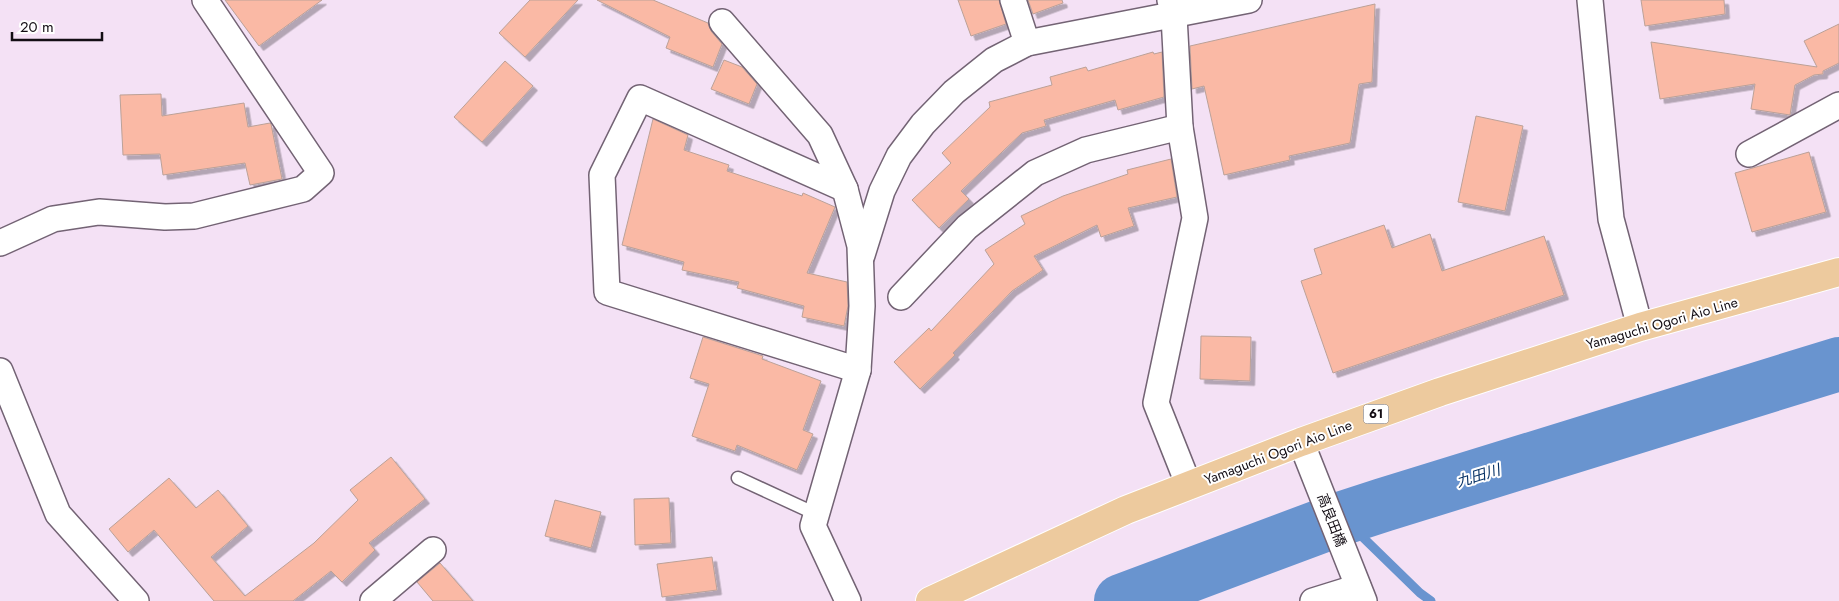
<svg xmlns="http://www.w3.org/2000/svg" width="1839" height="601" font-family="Jost,'Noto Sans JP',sans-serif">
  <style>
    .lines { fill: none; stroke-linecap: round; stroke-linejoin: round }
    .stream { stroke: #6994cf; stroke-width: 9 }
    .river { stroke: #6994cf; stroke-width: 54 }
    .building { fill: #fab9a5; stroke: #bba198; filter: url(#shadow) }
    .service-casing { stroke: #736374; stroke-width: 15 }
    .minor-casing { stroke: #736374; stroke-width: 28 }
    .primary-casing { stroke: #fff; stroke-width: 30 }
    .service { stroke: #fff; stroke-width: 12 }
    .minor { stroke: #fff; stroke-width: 25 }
    .primary { stroke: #edca9e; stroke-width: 28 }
    .labels { text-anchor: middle; stroke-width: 4; stroke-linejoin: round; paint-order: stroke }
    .shield { fill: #fff; stroke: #5a565a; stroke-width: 1 }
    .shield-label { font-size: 12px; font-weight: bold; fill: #130d14 }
    .street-label { font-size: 14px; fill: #130d14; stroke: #fff }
    .water-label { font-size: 15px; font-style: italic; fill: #032f64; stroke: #fff }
  </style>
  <defs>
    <filter id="shadow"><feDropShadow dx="4.5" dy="4.5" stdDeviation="0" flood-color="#0004"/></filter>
  </defs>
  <rect width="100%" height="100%" fill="#f4e1f5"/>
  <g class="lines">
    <!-- stream -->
    <polyline class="stream" points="1343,518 1420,593 1431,601"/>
    <!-- river -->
    <polyline class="river" points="1121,601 1343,518 1383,505 1839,364"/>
  </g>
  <!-- building -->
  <g class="building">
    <polygon points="225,0 322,0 259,46"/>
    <polygon points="530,0 578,0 525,57 499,33"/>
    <polygon points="597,0 653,0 708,23 711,31 722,44 713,67 666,48 670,37"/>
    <polygon points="958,0 999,0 1006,24 971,36"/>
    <polygon points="1028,0 1062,0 1063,3 1033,14"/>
    <polygon points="1641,0 1724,0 1725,14 1645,26"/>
    <polygon points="1375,4 1372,82 1359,84 1350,143 1289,156 1290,160 1224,175 1204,86 1192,89 1190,46"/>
    <polygon points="1839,24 1839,63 1823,71 1823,74 1814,75 1795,85 1790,115 1751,109 1755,84 1660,99 1651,42 1817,67 1804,41"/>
    <polygon points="1153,52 1154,54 1162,52 1164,97 1118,110 1115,100 1044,120 1046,126 1022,133 961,191 969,199 939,228 912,200 951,163 942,153 990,107 989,102 1052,85 1050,77 1086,67 1088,71"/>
    <polygon points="724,60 742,67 757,84 749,104 711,89"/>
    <polygon points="505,61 533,86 482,142 454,117"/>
    <polygon points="161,94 162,116 244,103 248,127 270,123 271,124 282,179 250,185 245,163 163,175 160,154 123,155 120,95"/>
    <polygon points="1476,116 1523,126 1505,211 1458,202"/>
    <polygon points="653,119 688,135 684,150 729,165 727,171 802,196 803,193 835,207 807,273 847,282 848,306 844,326 802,317 804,306 737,288 739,282 682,270 684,262 622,245"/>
    <polygon points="1809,152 1826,212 1752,232 1735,173"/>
    <polygon points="1171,159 1177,197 1128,208 1134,226 1101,237 1097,225 1034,256 1043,270 1012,291 953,353 955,355 920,389 894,362 929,328 931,331 994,264 985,250 1025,224 1021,216 1063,196 1128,174 1127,170"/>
    <polygon points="1384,225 1392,248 1430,234 1442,271 1544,236 1564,295 1333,373 1301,281 1322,274 1314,249"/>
    <polygon points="1201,336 1251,337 1250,381 1200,379"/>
    <polygon points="703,337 763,356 762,359 821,381 803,430 813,434 797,470 737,445 735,451 692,436 709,384 690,378"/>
    <polygon points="391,457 425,499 369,543 375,550 342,582 331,571 293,601 214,601 154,530 128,552 109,529 169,478 196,508 218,490 248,526 211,557 245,596 314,543 358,500 350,490"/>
    <polygon points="669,498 671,543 635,545 634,499"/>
    <polygon points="555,500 601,512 591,548 545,536"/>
    <polygon points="712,557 717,590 662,597 657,564"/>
    <polygon points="440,563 473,601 433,601 417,582"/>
  </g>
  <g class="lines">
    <!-- service casing -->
    <g class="service-casing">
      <polyline id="service" points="738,478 816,514"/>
    </g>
    <!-- minor casing -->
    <g class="minor-casing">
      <g id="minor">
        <polyline points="1013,0 1027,43"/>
        <polyline points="1170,0 1174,16 1180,127 1195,218 1156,403 1189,486"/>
        <polyline points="1590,0 1611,219 1640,327"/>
        <polyline points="722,22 820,135 845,189 860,246 862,306 858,370 813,526 848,601"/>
        <polyline points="1749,154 1839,105"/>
        <polyline points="845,189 640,98 602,175 607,292 858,370"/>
        <polyline points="0,243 53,219 99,212 165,217 194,216 303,189 321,173 205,0"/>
        <polyline points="862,255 882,191 899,156 923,124 954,92 994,60 1027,43 1249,0"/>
        <polyline points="901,297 967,227 1035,173 1086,150 1180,127"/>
        <polyline points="0,371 58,514 136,601"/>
        <polyline points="1301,442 1364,601"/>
        <polyline points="373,601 433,550"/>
        <polyline points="1313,601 1358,587"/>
      </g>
    </g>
    <!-- primary casing -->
    <g class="primary-casing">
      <polyline id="primary" points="930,601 1126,510 1301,442 1440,392 1640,327 1839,272"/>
    </g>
    <!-- service -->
    <use href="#service" class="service"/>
    <!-- minor -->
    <use href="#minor" class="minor"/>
    <!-- primary -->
    <use href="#primary" class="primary"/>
  </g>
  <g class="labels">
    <!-- shield labels -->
    <rect class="shield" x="1363.5" y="404.5" width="25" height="19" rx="4"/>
    <g class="shield-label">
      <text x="1376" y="418">61</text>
    </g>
    <!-- street labels -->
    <g class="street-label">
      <text transform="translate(1662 323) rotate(-16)" y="5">Yamaguchi Ogori Aio Line</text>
      <text transform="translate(1278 452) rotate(-21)" y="5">Yamaguchi Ogori Aio Line</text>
      <text transform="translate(1332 520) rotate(69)" y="5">高良田橋</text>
    </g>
    <!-- water labels -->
    <g class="water-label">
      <text transform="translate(1478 476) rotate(-17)" y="5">九田川</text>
    </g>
  </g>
  <!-- scale -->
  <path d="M12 32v8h90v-8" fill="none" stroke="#130d14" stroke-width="2.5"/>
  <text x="20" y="32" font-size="15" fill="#130d14" stroke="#ffffff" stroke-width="4" paint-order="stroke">20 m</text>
</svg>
